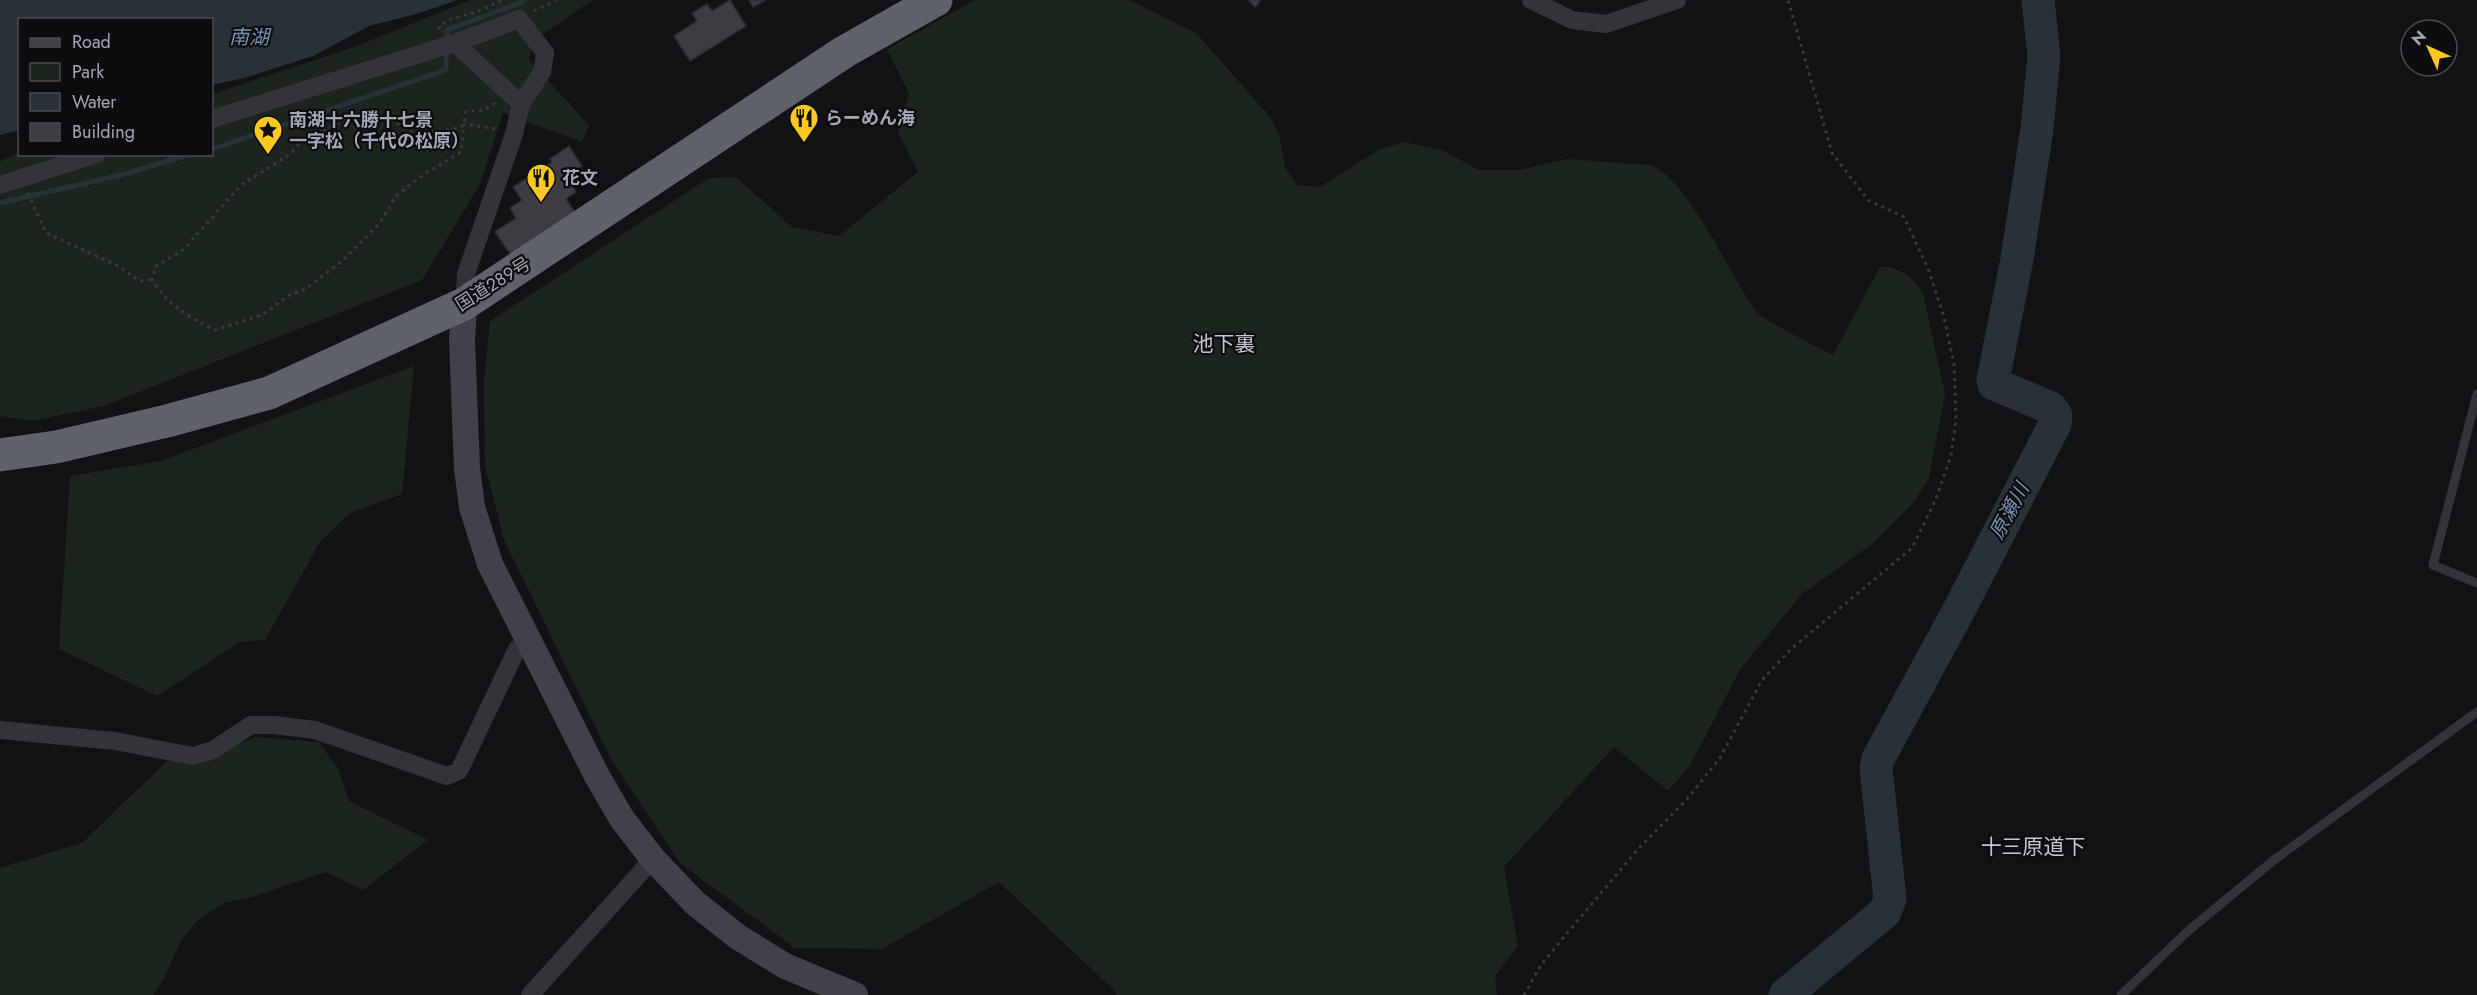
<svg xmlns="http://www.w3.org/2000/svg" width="2477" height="995" font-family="Jost,'Noto Sans JP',sans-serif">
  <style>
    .green { fill: #1c241e }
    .water { fill: #283038 }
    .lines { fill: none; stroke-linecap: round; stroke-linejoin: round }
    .stream { stroke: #283038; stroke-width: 5 }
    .river { stroke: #283038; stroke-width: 33 }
    .building { fill: #3c3c42; stroke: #2d2c30; stroke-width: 1.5 }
    .path { stroke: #393a40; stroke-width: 3; stroke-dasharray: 3 4.5; stroke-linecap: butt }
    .lane { stroke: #333339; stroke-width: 9 }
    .street { stroke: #333339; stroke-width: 18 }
    .secondary { stroke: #414249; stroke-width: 26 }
    .highway { stroke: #5f616b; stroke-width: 33 }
    .labels { text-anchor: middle; stroke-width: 4.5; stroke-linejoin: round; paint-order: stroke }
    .poi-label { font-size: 18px; font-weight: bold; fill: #a3a7b6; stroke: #0d0d0f; text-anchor: start }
    .street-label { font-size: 18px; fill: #a3a7b6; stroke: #0d0d0f }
    .water-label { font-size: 20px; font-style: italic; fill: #7792b3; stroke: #0d0d0f }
    .quarter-label { font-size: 21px; fill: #c4c6d1; stroke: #0d0d0f }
  </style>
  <rect width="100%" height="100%" fill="#121214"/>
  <!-- green -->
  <g class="green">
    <polygon points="471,0 593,0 534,40 529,60 589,125 582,142 503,113 480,184 422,280 104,406 31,421 0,416 0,161 19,152 20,154 212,154 212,94 354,47"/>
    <path d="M975 0H1129L1196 33 1271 118 1280 138 1285 167 1297 185 1320 187 1380 149 1405 142 1444 151 1479 170H1519L1567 159 1650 165C1690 180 1729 276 1757 312 1764 321 1819 348 1833 355L1880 267C1899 266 1912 277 1923 293L1945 394 1929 478 1914 502 1872 544 1802 594 1741 668 1689 767 1668 791 1614 747 1504 867 1518 946 1495 976 1497 995H1116L1117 993 999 882 882 949 795 948 680 863 612 761 504 540 485 465 484 381 490 321 709 178 736 177 792 227 839 236 918 172 898 132 909 93 887 49Z"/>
    <polygon points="414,366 402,494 350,513 320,542 265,640 240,642 157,696 59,649 70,476 161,461"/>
    <polygon points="256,737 319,742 338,769 349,801 428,840 363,890 326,872 252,897 224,903 199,919 181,940 164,979 153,995 0,995 0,868 82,843 167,761 202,760"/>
  </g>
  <!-- water -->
  <polygon class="water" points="0,0 458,0 416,14 369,26 313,56 244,78 212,85 212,20 20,20 19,130 0,135"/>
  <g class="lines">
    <!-- stream -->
    <g class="stream">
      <polyline points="212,149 446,70 447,30 520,3 523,0"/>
      <polyline points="0,203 125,174 191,154"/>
    </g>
    <!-- river -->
    <polyline class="river" points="1785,995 1885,912 1890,899 1876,768 1878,759 1959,610 2055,424 2056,415 2051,408 1994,384 1993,380 2017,259 2037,129 2044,56 2038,0"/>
  </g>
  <!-- building -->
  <g class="building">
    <polygon points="730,0 746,26 690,61 674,36 697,21 692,13 707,4 712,11"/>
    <polygon points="749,0 766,0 753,7"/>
    <polygon points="1248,0 1261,0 1255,7"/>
    <polygon points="569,146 582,166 566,177 576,192 566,199 576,214 511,255 495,232 516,218 510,208 522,200 513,187 552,162 550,159"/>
  </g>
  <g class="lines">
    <!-- path -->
    <g class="path">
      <polyline points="534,11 556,0"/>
      <polyline points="438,29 447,20 476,12 503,0"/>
      <path d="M495 103 484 110 466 112 464 124 460 128 414 134 380 113 367 110 349 118 301 142 289 155 241 185 183 250 156 266 152 279C167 305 188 317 215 330L262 315 288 296 305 289 341 262 380 223 396 196 423 175 461 152 464 124 498 129"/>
      <polyline points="28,193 46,233 118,266 140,281 152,279"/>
      <polyline points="1524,995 1541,965 1563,938 1639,848 1687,799 1720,758 1762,680 1791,649 1912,548 1935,501 1951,456 1956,419 1954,364 1944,317 1929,271 1904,217 1868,200 1832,153 1788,0"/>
    </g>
    <!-- lane -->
    <g class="lane">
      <polyline points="2477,394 2433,565 2477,583"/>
      <polyline points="2121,995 2188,931 2274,860 2477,712"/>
    </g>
    <!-- street -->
    <g class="street">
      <polyline points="1531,0 1572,20 1606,24 1677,0"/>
      <polyline points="455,43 521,104"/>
      <polyline points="212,119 455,43 519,19 545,53 542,72 521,104 514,134 466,274 464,304"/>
      <polyline points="0,185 97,154"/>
      <polyline points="0,730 115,741 193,756 213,750 251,725 274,725 315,730 447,776 459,771 517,649 530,644"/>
      <polyline points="530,995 653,859"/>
    </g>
    <!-- secondary -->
    <polyline class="secondary" points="464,304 462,341 467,468 472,507 490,564 597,776 622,819 653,859 695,903 738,937 785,966 855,995"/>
    <!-- highway -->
    <polyline class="highway" points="0,455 56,447 167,421 269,393 464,304 844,52 936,0"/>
  </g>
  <!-- icons -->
  <defs>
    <g id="restaurant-pin" transform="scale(1.5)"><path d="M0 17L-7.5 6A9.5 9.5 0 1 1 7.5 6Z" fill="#fdc821" stroke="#0d0d0f"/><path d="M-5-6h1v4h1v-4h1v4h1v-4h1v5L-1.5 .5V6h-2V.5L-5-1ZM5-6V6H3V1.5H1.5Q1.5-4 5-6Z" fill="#111"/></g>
    <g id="sight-pin" transform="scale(1.5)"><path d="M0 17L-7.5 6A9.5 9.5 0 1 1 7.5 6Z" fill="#fdc821" stroke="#0d0d0f"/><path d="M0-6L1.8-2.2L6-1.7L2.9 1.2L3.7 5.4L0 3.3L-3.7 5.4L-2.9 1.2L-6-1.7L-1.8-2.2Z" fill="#111"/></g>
  </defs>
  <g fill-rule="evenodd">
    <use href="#restaurant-pin" x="804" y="118"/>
    <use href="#sight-pin" x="268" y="130"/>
    <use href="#restaurant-pin" x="541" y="178"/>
  </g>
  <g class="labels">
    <!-- poi labels -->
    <g class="poi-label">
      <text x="825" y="124">らーめん海</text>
      <text x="289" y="126">南湖十六勝十七景<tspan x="289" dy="21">一字松（千代の松原）</tspan></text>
      <text x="562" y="184">花文</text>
    </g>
    <!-- street labels -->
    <g class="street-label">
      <text transform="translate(493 284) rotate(-32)" y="6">国道289号</text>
    </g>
    <!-- water labels -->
    <g class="water-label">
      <text x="249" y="44">南湖</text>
      <text transform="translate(2009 511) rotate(-62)" y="7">原瀬川</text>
    </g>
    <!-- quarter labels -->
    <g class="quarter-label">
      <text x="1224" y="351">池下裏</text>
      <text x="2033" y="854">十三原道下</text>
    </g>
  </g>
  <!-- legend -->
  <rect x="18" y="18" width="195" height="138" fill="#0d0d0f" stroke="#494b52" stroke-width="1.5"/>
  <rect x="30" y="38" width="30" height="9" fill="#414249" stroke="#494b52" stroke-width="1.5"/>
  <text x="72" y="48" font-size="18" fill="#a3a7b6">Road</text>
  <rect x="30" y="63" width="30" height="18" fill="#1c241e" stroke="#494b52" stroke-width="1.5"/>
  <text x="72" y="78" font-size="18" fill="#a3a7b6">Park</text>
  <rect x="30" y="93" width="30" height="18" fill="#283038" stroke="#494b52" stroke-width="1.5"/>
  <text x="72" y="108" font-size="18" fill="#a3a7b6">Water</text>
  <rect x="30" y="123" width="30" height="18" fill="#3c3c42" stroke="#494b52" stroke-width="1.5"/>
  <text x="72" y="138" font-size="18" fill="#a3a7b6">Building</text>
  <!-- north arrow -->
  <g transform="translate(2429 48) rotate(315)"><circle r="28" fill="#0d0d0f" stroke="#494b52" stroke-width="1.5"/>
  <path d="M0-4.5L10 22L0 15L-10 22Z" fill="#fdc821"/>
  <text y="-9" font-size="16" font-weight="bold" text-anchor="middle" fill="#a3a7b6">N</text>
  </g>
</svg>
